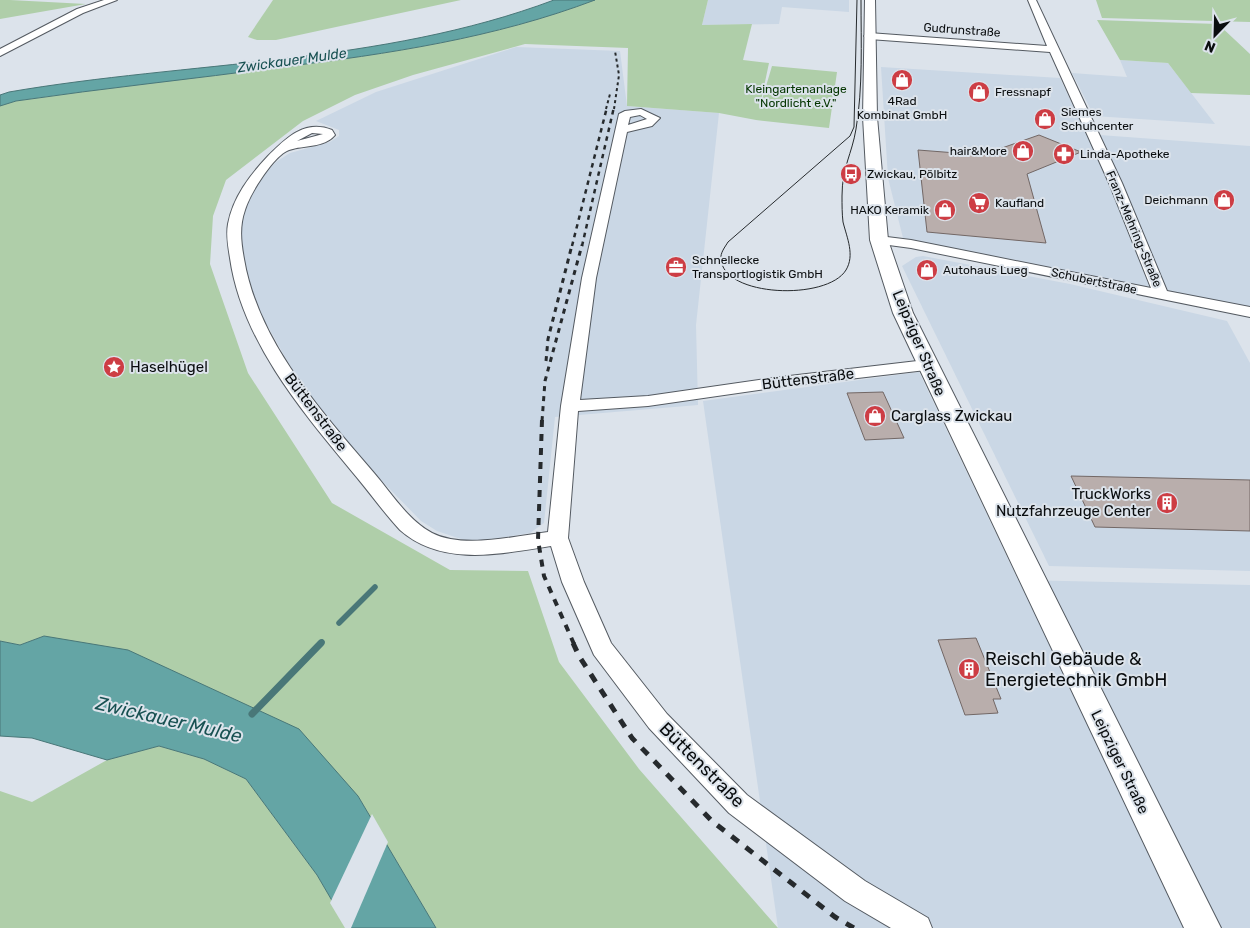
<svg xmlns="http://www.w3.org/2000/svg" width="1250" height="928" font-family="Rubik,sans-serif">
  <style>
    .built { fill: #cad7e5 }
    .green { fill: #afcea9 }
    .water { fill: #64a5a5; stroke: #497778 }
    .pier { fill: #dce3eb }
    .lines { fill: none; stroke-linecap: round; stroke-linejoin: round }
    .stream-far1 { stroke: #497778; stroke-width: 5.5 }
    .stream { stroke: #497778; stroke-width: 7 }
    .building { fill: #b9aeac; stroke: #726765 }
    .minor-casing { stroke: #545a61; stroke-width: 2 }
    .tertiary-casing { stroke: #545a61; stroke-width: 2 }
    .minor { fill: #fff; fill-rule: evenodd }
    .tertiary { fill: #fff; fill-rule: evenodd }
    .tram { stroke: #262a2d; stroke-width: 1 }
    .rail-far4 { stroke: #262a2d; stroke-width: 2; stroke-dasharray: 3 3; stroke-linecap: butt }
    .rail-far3 { stroke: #262a2d; stroke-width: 2.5; stroke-dasharray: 4.5 4.5; stroke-linecap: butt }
    .rail-far2 { stroke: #262a2d; stroke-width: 3; stroke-dasharray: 5 5; stroke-linecap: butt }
    .rail-far1 { stroke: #262a2d; stroke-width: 4; stroke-dasharray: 7 7; stroke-linecap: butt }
    .rail { stroke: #262a2d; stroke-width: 5; stroke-dasharray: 9 9; stroke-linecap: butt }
    .labels { text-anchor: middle; stroke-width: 4; stroke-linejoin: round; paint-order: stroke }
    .far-street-label { font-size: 12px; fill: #0a0d0f; stroke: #dce3eb }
    .far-park-label { font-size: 12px; fill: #043500; stroke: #dce3eb }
    .far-poi-label { font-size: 12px; fill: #0a0d0f; stroke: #dce3eb; text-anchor: start }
    .far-water-label { font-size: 14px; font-style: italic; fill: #185152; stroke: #dce3eb }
    .street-label { font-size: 15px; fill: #0a0d0f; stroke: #dce3eb }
    .poi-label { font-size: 15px; fill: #0a0d0f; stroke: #dce3eb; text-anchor: start }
    .near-poi-label { font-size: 18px; fill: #0a0d0f; stroke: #dce3eb; text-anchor: start }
    .near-street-label { font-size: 18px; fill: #0a0d0f; stroke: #dce3eb }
    .near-water-label { font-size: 19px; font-style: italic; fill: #185152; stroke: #dce3eb }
  </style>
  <rect width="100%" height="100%" fill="#dce3eb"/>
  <!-- built -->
  <g class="built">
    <polygon points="708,0 849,0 849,12 782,7 779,24 702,25"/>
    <polygon points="516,47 620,51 627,106 719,113 696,325 698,405 555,417 544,523 530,533 487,540 464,540 437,531 421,521 339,437 313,407 257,307 245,271 241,226 248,200 264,174 276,162 290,153 330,142 339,136 339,130 316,121 376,92"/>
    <polygon points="1120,60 1168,63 1215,124 1094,116 1072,73 1127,77"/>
    <polygon points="881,67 1060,78 1086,134 1250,146 1250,307 903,238 888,178"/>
    <polygon points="923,256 1070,284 1227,321 1250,363 1250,571 1049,566 902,266 916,257"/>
    <polygon points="919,372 1018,580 1250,585 1250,928 778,928 703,401"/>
  </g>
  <!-- green -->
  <g class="green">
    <polygon points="0,0 10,0 86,4 0,19"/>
    <polygon points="273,0 461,0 276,40 257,40 248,37"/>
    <path d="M595 0H708L702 25 752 24 743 60 769 63 759 110 772 66 837 72 829 128 756 120 719 113 627 106 628 48 525 44 413 75 355 95 303 121 226 180 213 216 210 264 248 373 332 503 450 570 528 571 559 662 639 769 778 928H436L358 796 44 636 20 645 0 641V106L16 101C105 88 193 79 282 67 388 54 495 38 595 0Z"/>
    <polygon points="1096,0 1250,0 1250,22 1102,18"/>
    <polygon points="1097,20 1218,24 1250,54 1250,95 1191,93 1168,63 1120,60"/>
    <polygon points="159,746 204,759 246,779 317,875 348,928 0,928 0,791 32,802 107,760"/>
  </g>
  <!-- water -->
  <g class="water">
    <path d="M554 0H595C495 38 388 54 282 67 193 79 105 88 16 101L0 106V95L9 92C189 61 381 65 554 0Z"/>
    <polygon points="44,636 128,650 299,729 358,796 436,928 348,928 317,875 246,779 204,759 159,746 107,760 32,738 0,736 0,641 20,645"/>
  </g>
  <!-- pier -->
  <polygon class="pier" points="372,814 388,842 351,928 345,928 330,903"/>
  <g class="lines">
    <!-- stream-far1 -->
    <g class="stream-far1">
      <polyline points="339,623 375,587"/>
      <polyline points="320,644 322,642"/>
    </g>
    <!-- stream -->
    <polyline class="stream" points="252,714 321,643"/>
  </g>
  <!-- building -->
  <g class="building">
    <polygon points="1039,135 1081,152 1027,174 1046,243 927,232 918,150 982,155"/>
    <polygon points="883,392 904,438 865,440 847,393"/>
    <polygon points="1071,476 1250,480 1250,531 1095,527"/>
    <polygon points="976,638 1001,699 993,699 998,713 965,715 938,640"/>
  </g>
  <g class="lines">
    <!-- minor casing -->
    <g class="minor-casing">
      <g id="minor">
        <polygon points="104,0 117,0 83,13 0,56 0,49 77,9"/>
        <polygon points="1028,0 1036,0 1122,183 1167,291 1250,307 1250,317 911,248 874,243 872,240 874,237 879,236 911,240 1151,288 1109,183 1050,52 869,39 864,36 869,33 1047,46"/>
        <path d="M641 109 660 118 652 126 627 132 596 278 580 400 648 396 772 378 926 360 932 361 934 365 932 369 926 370 772 388 648 406 578 411 568 538 584 582 611 643 667 714 747 795 865 881 928 918 932 928H891L845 901 729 813 649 728 594 655 562 582 551 546C500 554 442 567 400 530 385 514 373 497 359 480 306 416 242 343 230 258 228 246 226 235 228 224 233 197 250 175 268 156 286 138 305 119 332 130L335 135C324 148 304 145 289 150 273 156 250 194 245 210 239 227 241 242 244 259 258 342 321 411 374 473 392 494 408 520 432 533 463 549 515 536 548 532L561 406 582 278 619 114 625 111ZM640 115 647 119 628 125 630 117ZM312 133 323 134 297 141Z"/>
      </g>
    </g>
    <!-- tertiary casing -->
    <g class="tertiary-casing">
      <polygon id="tertiary" points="865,0 875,0 877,117 888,240 913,313 1221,928 1184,928 893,313 870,240 863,117"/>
    </g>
    <!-- minor -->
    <use href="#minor" class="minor"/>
    <!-- tertiary -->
    <use href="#tertiary" class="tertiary"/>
    <!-- tram -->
    <path class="tram" d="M857 0 854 127 850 136 728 242C725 247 720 253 721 259 723 297 827 301 846 270 855 255 847 238 843 222 842 214 842 205 842 196 842 167 852 154 856 129 863 87 861 43 861 0"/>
    <!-- rail-far4 -->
    <g class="rail-far4">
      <polyline points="606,109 610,94"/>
      <polyline points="614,109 619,75 615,51"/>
    </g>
    <!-- rail-far3 -->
    <g class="rail-far3">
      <polyline points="572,246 607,107"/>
      <polyline points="582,246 614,107"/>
    </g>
    <!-- rail-far2 -->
    <g class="rail-far2">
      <polyline points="546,361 548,339 572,245"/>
      <polyline points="542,421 545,381 582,245"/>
    </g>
    <!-- rail-far1 -->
    <polyline class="rail-far1" points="542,420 538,540 544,576 574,644"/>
    <!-- rail -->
    <polyline class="rail" points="573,643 579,656 632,738 712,821 835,917 854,928"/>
  </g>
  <!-- icons -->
  <defs>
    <g id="shop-disc" transform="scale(1.125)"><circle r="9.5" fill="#cd3d44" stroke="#dce3eb"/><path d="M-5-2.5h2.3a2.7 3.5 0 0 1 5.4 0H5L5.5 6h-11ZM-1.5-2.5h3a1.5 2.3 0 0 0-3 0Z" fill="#fff"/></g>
    <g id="pharmacy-disc" transform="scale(1.125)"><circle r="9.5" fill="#cd3d44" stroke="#dce3eb"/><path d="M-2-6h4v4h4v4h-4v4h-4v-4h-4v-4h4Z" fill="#fff"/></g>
    <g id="bus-disc" transform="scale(1.125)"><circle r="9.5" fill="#cd3d44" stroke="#dce3eb"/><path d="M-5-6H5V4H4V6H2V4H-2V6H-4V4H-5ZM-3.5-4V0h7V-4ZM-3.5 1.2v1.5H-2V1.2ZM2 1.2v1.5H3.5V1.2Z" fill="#fff"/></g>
    <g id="supermarket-disc" transform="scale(1.125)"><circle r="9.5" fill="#cd3d44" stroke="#dce3eb"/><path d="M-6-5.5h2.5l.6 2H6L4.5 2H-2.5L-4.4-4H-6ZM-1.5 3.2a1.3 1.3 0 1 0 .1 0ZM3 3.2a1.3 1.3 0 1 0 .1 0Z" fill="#fff"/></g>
    <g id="office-disc" transform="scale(1.125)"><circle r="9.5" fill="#cd3d44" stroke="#dce3eb"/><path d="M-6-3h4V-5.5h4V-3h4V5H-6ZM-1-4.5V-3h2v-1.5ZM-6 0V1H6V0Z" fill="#fff"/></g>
    <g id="sight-disc" transform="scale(1.125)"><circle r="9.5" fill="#cd3d44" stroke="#dce3eb"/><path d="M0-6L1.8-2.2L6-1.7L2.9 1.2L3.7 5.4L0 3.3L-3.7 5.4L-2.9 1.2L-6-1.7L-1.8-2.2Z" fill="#fff"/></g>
    <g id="building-disc" transform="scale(1.125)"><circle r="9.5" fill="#cd3d44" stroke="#dce3eb"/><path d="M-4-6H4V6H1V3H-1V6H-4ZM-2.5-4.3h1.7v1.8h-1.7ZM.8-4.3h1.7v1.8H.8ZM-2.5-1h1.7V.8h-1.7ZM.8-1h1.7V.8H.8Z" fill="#fff"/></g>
  </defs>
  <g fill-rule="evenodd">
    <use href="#shop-disc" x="902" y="80"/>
    <use href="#shop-disc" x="979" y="92"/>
    <use href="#shop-disc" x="1045" y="119"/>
    <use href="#shop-disc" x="1023" y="151"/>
    <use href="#pharmacy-disc" x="1064" y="154"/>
    <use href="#bus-disc" x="851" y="174"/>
    <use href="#shop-disc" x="1224" y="200"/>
    <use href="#supermarket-disc" x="979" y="203"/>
    <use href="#shop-disc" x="945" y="210"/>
    <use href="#office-disc" x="676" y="267"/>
    <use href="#shop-disc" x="927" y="270"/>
    <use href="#sight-disc" x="114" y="367"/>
    <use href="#shop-disc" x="875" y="416"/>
    <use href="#building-disc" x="1167" y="503"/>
    <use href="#building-disc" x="969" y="669"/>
  </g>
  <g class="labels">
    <!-- far-street labels -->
    <g class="far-street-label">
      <text transform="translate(962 30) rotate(4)" y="4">Gudrunstraße</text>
      <text transform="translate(1134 229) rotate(67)" y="4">Franz-Mehring-Straße</text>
      <text transform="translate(1094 281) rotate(12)" y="4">Schubertstraße</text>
    </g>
    <!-- far-park labels -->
    <g class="far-park-label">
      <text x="796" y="93">Kleingartenanlage<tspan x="796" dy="14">"Nordlicht e.V."</tspan></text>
    </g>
    <!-- far-poi labels -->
    <g class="far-poi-label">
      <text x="995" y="96">Fressnapf</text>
      <text x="902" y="105" text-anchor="middle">4Rad<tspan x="902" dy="14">Kombinat GmbH</tspan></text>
      <text x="1061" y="116">Siemes<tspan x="1061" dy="14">Schuhcenter</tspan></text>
      <text x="1007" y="155" text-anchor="end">hair&amp;More</text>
      <text x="1080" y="158">Linda-Apotheke</text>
      <text x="867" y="178">Zwickau, Pölbitz</text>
      <text x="1208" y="204" text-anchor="end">Deichmann</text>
      <text x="995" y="207">Kaufland</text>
      <text x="929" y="214" text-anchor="end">HAKO Keramik</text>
      <text x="692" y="264">Schnellecke<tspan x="692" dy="14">Transportlogistik GmbH</tspan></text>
      <text x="943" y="274">Autohaus Lueg</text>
    </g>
    <!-- far-water labels -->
    <g class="far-water-label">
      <text transform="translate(292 60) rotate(-8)" y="5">Zwickauer Mulde</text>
    </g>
    <!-- street labels -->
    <g class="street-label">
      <text transform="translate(919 343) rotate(67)" y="5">Leipziger Straße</text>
      <text transform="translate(808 379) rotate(-7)" y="5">Büttenstraße</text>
      <text transform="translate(316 412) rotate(53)" y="5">Büttenstraße</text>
      <text transform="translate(1120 762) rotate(64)" y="5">Leipziger Straße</text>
    </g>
    <!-- poi labels -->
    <g class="poi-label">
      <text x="130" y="372">Haselhügel</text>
      <text x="891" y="421">Carglass Zwickau</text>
      <text x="1151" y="499" text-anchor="end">TruckWorks<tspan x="1151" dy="17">Nutzfahrzeuge Center</tspan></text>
    </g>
    <!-- near-poi labels -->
    <g class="near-poi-label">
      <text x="985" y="665">Reischl Gebäude &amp;<tspan x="985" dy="21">Energietechnik GmbH</tspan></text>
    </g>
    <!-- near-street labels -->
    <g class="near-street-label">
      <text transform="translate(702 765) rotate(45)" y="6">Büttenstraße</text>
    </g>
    <!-- near-water labels -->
    <g class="near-water-label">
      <text transform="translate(169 719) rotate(13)" y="7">Zwickauer Mulde</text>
    </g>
  </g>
  <!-- north arrow -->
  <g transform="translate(1215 35) rotate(203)" stroke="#dce3eb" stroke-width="4" paint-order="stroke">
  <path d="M0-4L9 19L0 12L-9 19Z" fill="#0a0d0f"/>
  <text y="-8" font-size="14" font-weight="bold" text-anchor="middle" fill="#0a0d0f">N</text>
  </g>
</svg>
